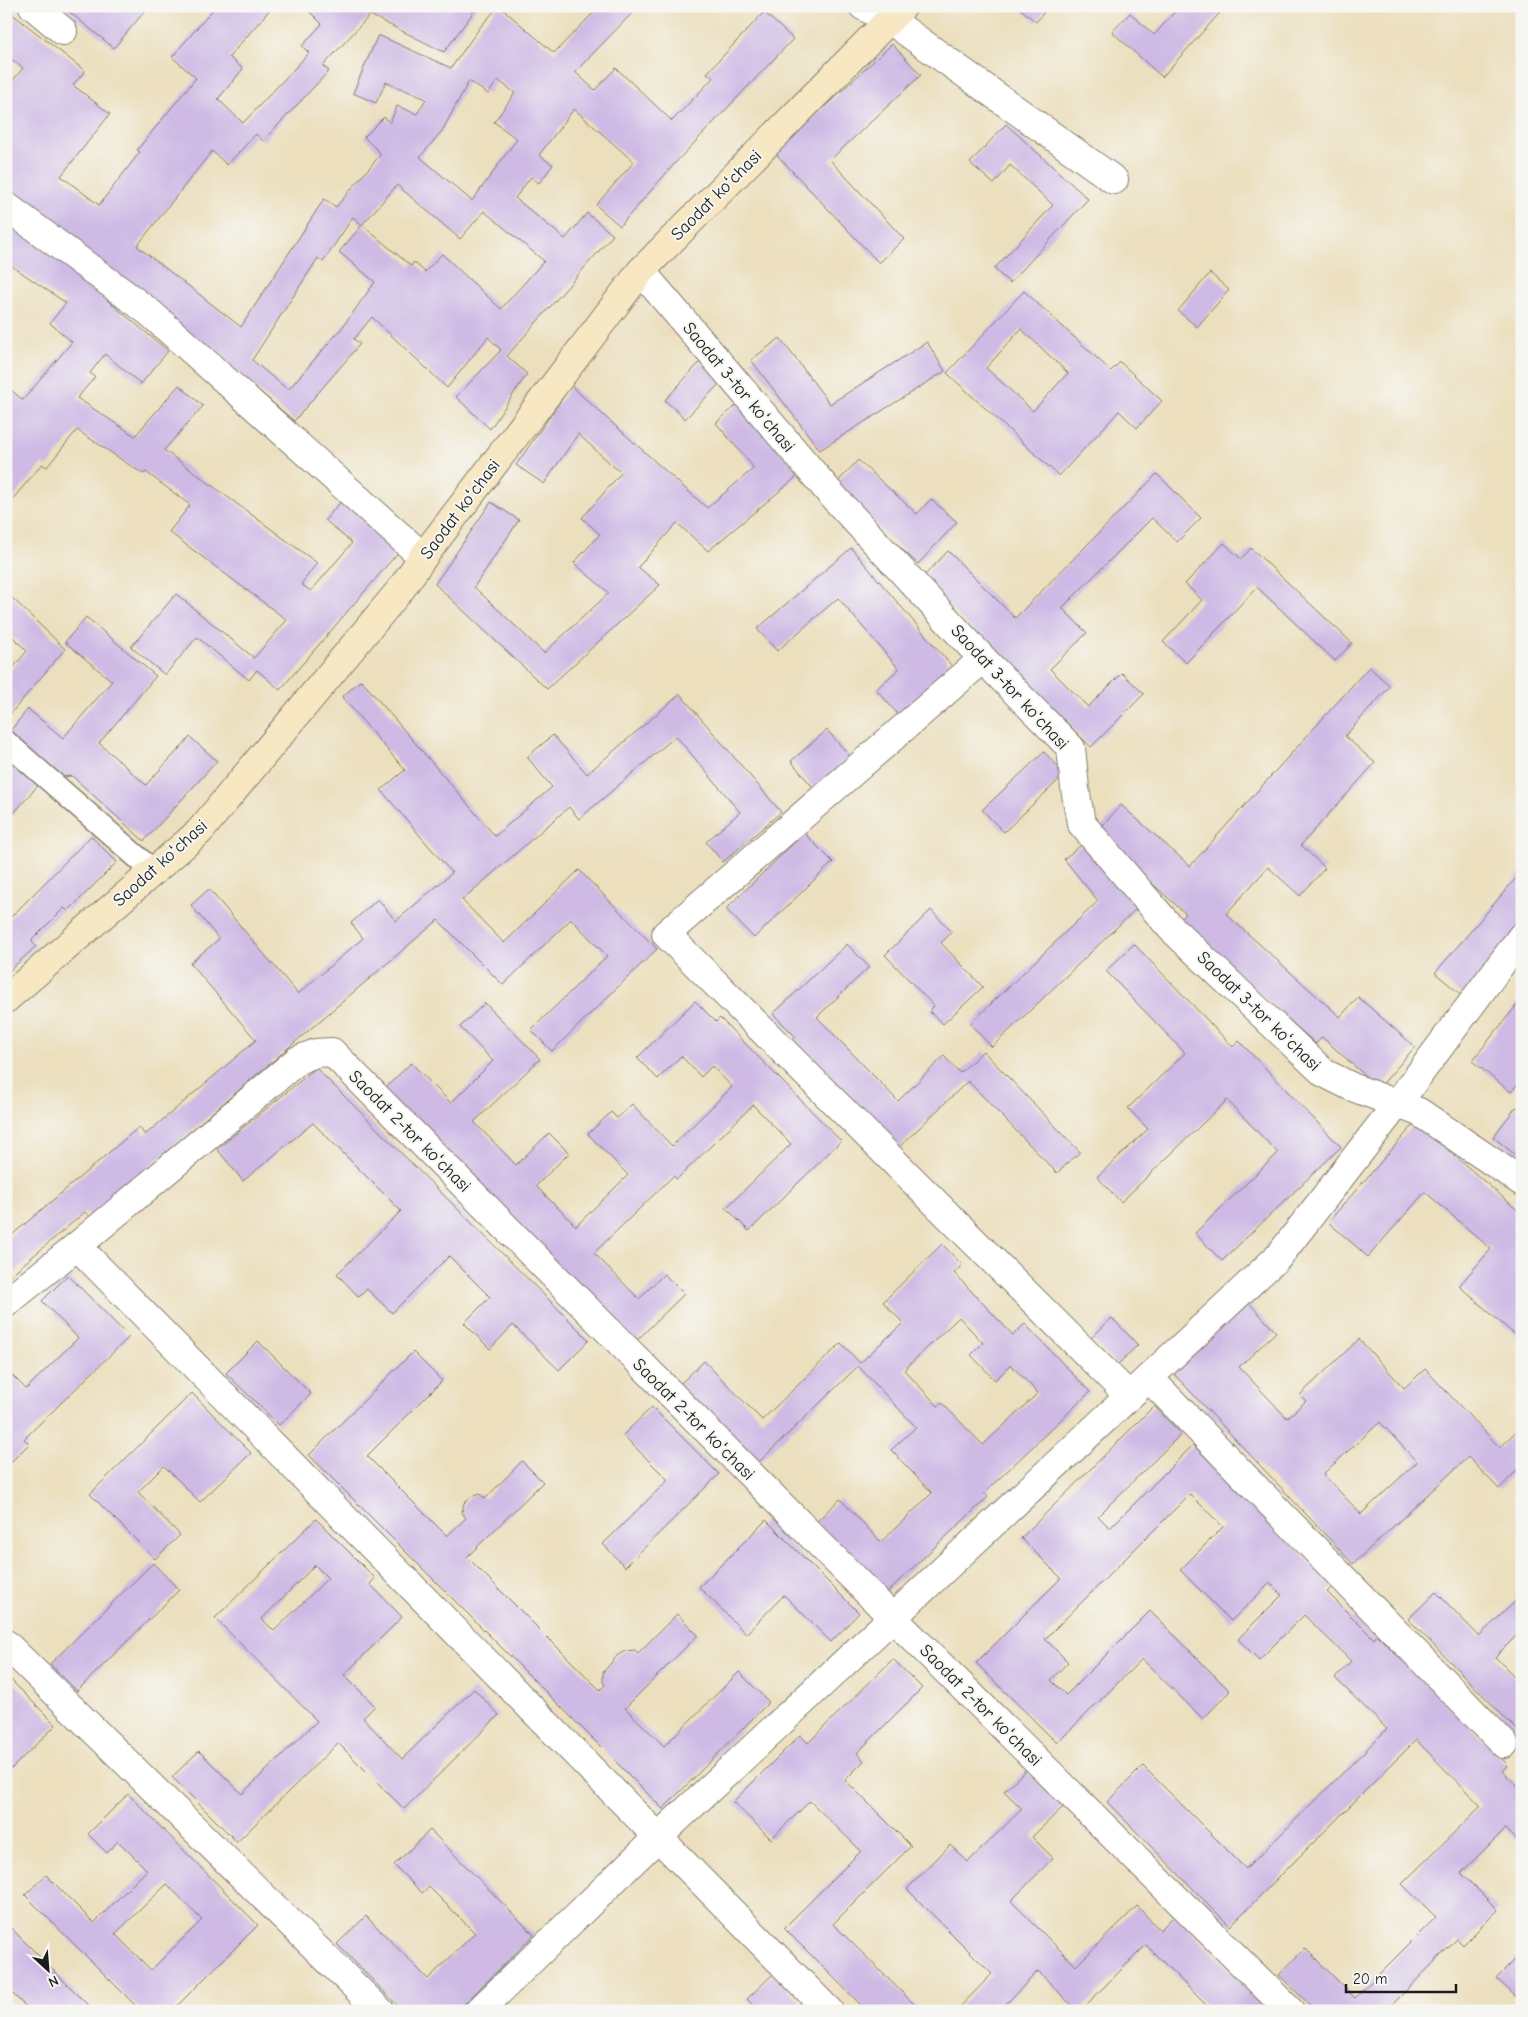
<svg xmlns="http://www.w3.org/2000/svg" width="1528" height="2017" font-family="'Comic Neue',sans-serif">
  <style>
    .building { fill: #cebae5; fill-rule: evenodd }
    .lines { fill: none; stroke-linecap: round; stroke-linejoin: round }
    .lane-casing { stroke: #847e6d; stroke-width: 25 }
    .street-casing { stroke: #847e6d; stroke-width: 30 }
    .secondary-casing { stroke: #847e6d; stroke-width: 30 }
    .lane { stroke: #fff; stroke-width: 22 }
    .street { stroke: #fff; stroke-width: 28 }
    .secondary { stroke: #f7e8c3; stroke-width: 28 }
    .labels { text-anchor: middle; stroke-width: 4; stroke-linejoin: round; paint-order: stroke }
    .street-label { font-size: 18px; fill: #1c1c1c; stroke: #f6f6f2 }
  </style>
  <rect width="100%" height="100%" fill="#f6f6f2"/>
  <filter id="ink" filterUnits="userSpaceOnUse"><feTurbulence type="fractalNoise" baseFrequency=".02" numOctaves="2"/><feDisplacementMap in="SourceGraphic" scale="10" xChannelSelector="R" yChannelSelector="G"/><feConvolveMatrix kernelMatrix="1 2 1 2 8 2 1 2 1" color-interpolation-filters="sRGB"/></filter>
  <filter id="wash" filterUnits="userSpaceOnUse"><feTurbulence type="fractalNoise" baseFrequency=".0096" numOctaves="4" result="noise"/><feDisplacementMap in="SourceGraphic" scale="20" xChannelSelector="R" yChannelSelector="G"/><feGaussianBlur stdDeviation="1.12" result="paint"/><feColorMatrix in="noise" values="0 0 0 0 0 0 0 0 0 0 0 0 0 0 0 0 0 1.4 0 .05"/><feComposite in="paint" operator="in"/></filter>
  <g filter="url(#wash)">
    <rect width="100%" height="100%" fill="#ecdfbe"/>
    <g id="blocks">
      <!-- building -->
      <g class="building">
        <polygon points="62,6 149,6 114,48"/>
        <path d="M216 6H273L229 57 243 69 218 99 243 123 309 53 302 46 322 24 304 6H478L444 52 370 15 323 66 329 71 263 141 256 134 227 165 212 151 137 246 241 327 324 199 336 207 381 154 364 137 384 117 390 123 397 106 417 114 426 99 386 82 376 103 353 93 378 35 451 68 481 26 499 6 554 53 600 6H639L575 72 595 90 616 68 672 121 713 78 707 73 764 12 793 39 676 162 620 226 596 205 634 162 574 109 539 155 553 165 539 183 531 177 515 198 565 239 587 213 613 235 507 356 527 374 490 429 456 397 501 350 488 337 447 388 372 317 354 339 360 344 294 421 242 376 6 194V89L23 68 6 55V9L85 71 73 85 110 114 61 176 99 205 140 152 137 150 196 78 172 57ZM498 80 515 93 494 122 517 139 472 201 420 157 442 131 469 81 488 94ZM397 185 460 239 484 211 544 261 501 309 442 254 425 272 414 262 411 266 362 225 339 252 375 282 341 329 288 390 252 360 318 258 323 262 353 217 362 225Z"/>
        <polygon points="1017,6 1049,6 1036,22"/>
        <polygon points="1180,6 1226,6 1162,77 1112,32 1130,13 1154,35"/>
        <polygon points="892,44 921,75 830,160 904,239 879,263 775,153"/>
        <polygon points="1006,124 1088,199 1010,283 994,269 1053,205 1010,165 994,184 970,163"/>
        <polygon points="6,223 112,294 107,300 168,351 141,384 105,354 90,373 95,377 77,398 135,436 179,385 203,406 164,450 317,563 301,584 311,591 352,543 325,520 344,498 402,548 280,690 257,670 249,680 197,637 165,675 131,647 176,594 254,658 287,620 169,532 190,505 146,472 143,474 77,430 47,467 42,464 6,507 6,386 23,400 72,342 50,323 66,303 6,262"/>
        <polygon points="1210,273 1229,290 1197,327 1178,311"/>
        <path d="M1024 291 1111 371 1120 362 1162 401 1137 428 1119 411 1059 476 947 373ZM1021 329 1068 373 1033 411 986 368Z"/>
        <polygon points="780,338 830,404 927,342 945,371 820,450 751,360"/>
        <polygon points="701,361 722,381 685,419 665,400"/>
        <polygon points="571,386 707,508 754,468 716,423 739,403 800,474 708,551 677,523 638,567 660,585 547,689 435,584 491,502 519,520 474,587 544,653 609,593 574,563 600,534 582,518 621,473 578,434 544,484 516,465"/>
        <polygon points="858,460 917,514 931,499 957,522 918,564 834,486"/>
        <polygon points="1157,474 1201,518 1177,542 1152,518 1062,608 1087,633 1050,669 1088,707 1122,673 1144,694 1091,747 921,579 948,551 1015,618"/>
        <polygon points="1224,543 1241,559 1251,548 1352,643 1335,661 1257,587 1186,663 1163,642 1202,600 1185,584"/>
        <polygon points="851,548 956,671 901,718 876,689 899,669 838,598 777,651 757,629"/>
        <polygon points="6,592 65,649 6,719 6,676 27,651 6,630"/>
        <polygon points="86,617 156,676 99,743 146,785 190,737 217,761 144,841 72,776 52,778 6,736 28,709 63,738 112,681 65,642"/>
        <polygon points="1369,667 1390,686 1345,736 1375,763 1301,845 1325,868 1300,896 1268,867 1226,914 1340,1017 1358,997 1415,1047 1379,1088 1322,1037 1316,1044 1179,921 1186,914 1096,833 1121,805 1190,866"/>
        <polygon points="361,680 495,836 552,787 527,757 553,735 587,774 680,694 781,812 723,862 706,842 740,812 676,736 579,819 569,807 462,900 504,943 579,870 657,949 552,1051 531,1030 607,956 571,919 503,985 438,920 90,1217 85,1212 6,1279 6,1240 139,1127 145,1135 256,1040 190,963 219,939 191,905 209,889 298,994 363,938 351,923 378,899 396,921 452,873 381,790 405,770 342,697"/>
        <polygon points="827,730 853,760 816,791 791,761"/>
        <polygon points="6,752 41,782 6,822"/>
        <polygon points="1044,752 1065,774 1004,832 982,810"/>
        <polygon points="804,833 833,862 754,938 726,909"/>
        <polygon points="91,836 117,862 68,911 64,908 31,941 36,946 6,974 6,917 9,919"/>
        <polygon points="1084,843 1137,908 992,1047 970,1024 1098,901 1064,859"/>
        <polygon points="1522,871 1522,927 1463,996 1435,973"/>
        <polygon points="931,910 952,932 941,943 983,987 943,1024 929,1011 934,1006 885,955"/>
        <polygon points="847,944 869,967 817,1017 898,1101 944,1056 960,1073 983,1051 1080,1152 1057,1173 968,1081 894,1152 789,1043 796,1037 773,1014"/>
        <polygon points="1134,944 1233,1047 1239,1041 1341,1147 1222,1261 1195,1233 1278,1153 1227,1100 1121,1202 1097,1177 1148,1129 1128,1108 1185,1053 1106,971"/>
        <polygon points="695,1001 716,1022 720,1018 841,1141 749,1231 726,1208 791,1144 753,1105 677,1179 673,1176 594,1253 639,1299 664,1274 684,1294 631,1346 382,1091 411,1063 451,1103 493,1061 460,1027 485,1003 540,1059 474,1122 516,1165 549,1133 569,1153 536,1186 576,1226 628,1175 588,1134 611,1112 617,1118 632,1104 672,1146 732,1087 712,1066 701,1077 681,1056 658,1079 637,1058"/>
        <polygon points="1520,1001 1522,1079 1511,1092 1472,1061"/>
        <polygon points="316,1068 589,1340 559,1370 513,1325 490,1349 464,1323 490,1297 449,1256 392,1313 367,1289 359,1297 337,1274 401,1211 313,1123 243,1181 217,1149"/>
        <polygon points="1516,1107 1522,1111 1522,1160 1493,1137"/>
        <polygon points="1416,1122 1522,1214 1522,1341 1459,1286 1491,1249 1425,1192 1368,1257 1328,1222"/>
        <path d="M942 1244 962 1265 954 1273 1013 1335 1025 1324 1090 1392 984 1493 988 1497 884 1595 815 1523 840 1499 881 1542 932 1493 891 1450 916 1427 858 1366 755 1466 677 1387 704 1361 762 1420 841 1343 860 1363 903 1323 883 1302ZM959 1317 983 1343 971 1355 995 1380 1011 1365 1038 1393 983 1445 942 1403 938 1406 904 1370Z"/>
        <polygon points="68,1275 129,1337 24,1439 29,1444 6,1467 6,1369 26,1389 78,1338 42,1301"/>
        <path d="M1248 1302 1276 1332 1239 1367 1287 1418 1306 1401 1300 1395 1359 1339 1404 1388 1425 1369 1500 1448 1522 1425V1465L1499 1489 1468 1457 1353 1564 1173 1373ZM1380 1422 1417 1462 1361 1514 1323 1474Z"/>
        <polygon points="1112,1318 1138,1345 1117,1365 1091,1338"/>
        <polygon points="258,1341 311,1394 279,1425 226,1373"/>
        <polygon points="413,1352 442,1381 367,1456 447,1536 466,1518 462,1513 464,1503 470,1497 480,1494 485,1499 522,1461 543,1482 467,1557 600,1690 605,1685 603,1682 603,1672 618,1655 625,1651 635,1650 638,1653 677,1614 698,1635 625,1708 664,1746 739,1672 769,1702 663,1809 309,1455"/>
        <polygon points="192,1393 251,1453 200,1502 164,1466 138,1492 180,1535 155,1559 90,1494"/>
        <polygon points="1154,1406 1181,1434 1098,1516 1110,1528 1193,1445 1334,1586 1327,1592 1374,1639 1377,1635 1508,1765 1502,1771 1522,1790 1522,1846 1505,1829 1461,1873 1498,1910 1463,1945 1457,1939 1386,2011 1316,2011 1279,1975 1305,1948 1355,1998 1436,1917 1402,1884 1481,1806 1416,1740 1230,1926 1107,1802 1143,1766 1246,1869 1387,1729 1335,1678 1351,1661 1304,1615 1259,1660 1238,1639 1282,1595 1270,1583 1231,1621 1180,1570 1223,1527 1190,1494 1045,1639 1068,1662 1051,1680 1066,1695 1150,1611 1230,1691 1203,1719 1142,1659 1057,1743 976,1663 1061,1578 1021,1538"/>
        <polygon points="652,1407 719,1474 625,1567 603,1544 668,1480 623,1435"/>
        <path d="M316 1519 375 1578 370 1584 402 1617 344 1675 375 1706 363 1718 402 1759 474 1689 499 1715 404 1809 338 1743 237 1842 172 1777 199 1751 242 1794 317 1721 215 1618ZM315 1565 328 1578 274 1631 262 1619Z"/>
        <polygon points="766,1520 859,1613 831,1642 784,1595 746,1634 699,1587"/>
        <polygon points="153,1563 179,1590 77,1691 50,1664"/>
        <polygon points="1436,1592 1479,1636 1522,1595 1522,1630 1495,1657 1522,1684 1522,1735 1408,1619"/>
        <polygon points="893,1659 922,1688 857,1753 864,1761 845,1780 911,1846 833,1924 921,2011 867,2011 784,1928 861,1851 810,1801 771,1839 733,1802 800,1735 808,1743"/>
        <polygon points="6,1675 56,1725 6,1774"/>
        <polygon points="1026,1770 1063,1807 1032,1837 1053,1858 1011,1901 1076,1966 1137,1906 1160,1930 1175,1915 1270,2011 1212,2011 1146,1945 1080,2011 1077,2011 1038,1971 999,2011 956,2011 992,1974 907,1889 950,1845 968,1862 1022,1809 1004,1791"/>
        <path d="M128 1794 258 1925 172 2011H141L25 1895 46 1875 94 1923 147 1870 118 1841 107 1853 88 1834ZM167 1884 202 1920 151 1970 115 1934Z"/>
        <polygon points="430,1830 534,1935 457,2011 403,2011 337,1944 366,1916 428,1979 475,1933 429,1887 422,1893 394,1865"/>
        <polygon points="6,1923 94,2011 30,2011 6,1987"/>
        <polygon points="1522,1952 1522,1995 1518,1999 1496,1978"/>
        <polygon points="773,1974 810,2011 759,2011 747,1999"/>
      </g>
    </g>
  </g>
  <g filter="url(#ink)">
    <use href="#blocks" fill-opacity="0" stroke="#847e6d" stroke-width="1"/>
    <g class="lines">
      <!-- lane casing -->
      <g class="lane-casing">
        <polyline id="lane" points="6,742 153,871"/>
      </g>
      <!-- street casing -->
      <g class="street-casing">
        <g id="street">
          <polyline points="33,6 63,31"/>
          <polyline points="863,6 890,20 1114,180"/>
          <polyline points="6,206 149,312 423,557"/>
          <polyline points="641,271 830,493 983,659 1071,748 1075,788 1081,823 1170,927 1324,1073 1352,1087 1419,1112 1522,1182"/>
          <polyline points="983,659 666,934 1129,1396"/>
          <polyline points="77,1246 829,2011"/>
          <polyline points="6,1303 77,1246 298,1060 316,1053 332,1052 893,1618 1290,2011"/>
          <polyline points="1149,1378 1504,1744"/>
          <polyline points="6,1644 380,2011"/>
          <polyline points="479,2011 658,1837 1279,1256 1397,1104 1522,936"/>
        </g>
      </g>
      <!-- secondary casing -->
      <g class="secondary-casing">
        <polyline id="secondary" points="6,999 199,832 401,589 423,557 641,271 903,6"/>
      </g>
      <!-- lane -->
      <use href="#lane" class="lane"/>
      <!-- street -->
      <use href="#street" class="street"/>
      <!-- secondary -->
      <use href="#secondary" class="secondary"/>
    </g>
  </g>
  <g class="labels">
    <!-- street labels -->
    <g class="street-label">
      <text transform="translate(716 195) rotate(-45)" y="6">Saodat koʻchasi</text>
      <text transform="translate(739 387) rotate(50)" y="6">Saodat 3-tor koʻchasi</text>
      <text transform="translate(460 509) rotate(-53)" y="6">Saodat koʻchasi</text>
      <text transform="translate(1010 687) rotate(47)" y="6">Saodat 3-tor koʻchasi</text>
      <text transform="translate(160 863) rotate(-42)" y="6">Saodat koʻchasi</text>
      <text transform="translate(1259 1011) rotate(44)" y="6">Saodat 3-tor koʻchasi</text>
      <text transform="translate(410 1131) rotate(45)" y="6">Saodat 2-tor koʻchasi</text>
      <text transform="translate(694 1419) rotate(45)" y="6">Saodat 2-tor koʻchasi</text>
      <text transform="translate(981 1705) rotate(45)" y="6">Saodat 2-tor koʻchasi</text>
    </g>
  </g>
  <!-- margin -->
  <rect width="1528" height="2017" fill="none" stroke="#f6f6f2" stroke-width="25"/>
  <!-- north arrow -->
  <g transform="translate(48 1970) rotate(154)" stroke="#f6f6f2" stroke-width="4" paint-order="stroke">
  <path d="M0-4L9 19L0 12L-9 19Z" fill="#1c1c1c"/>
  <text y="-8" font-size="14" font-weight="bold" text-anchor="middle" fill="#1c1c1c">N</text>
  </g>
  <!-- scale -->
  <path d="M1346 1984v8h110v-8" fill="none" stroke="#1c1c1c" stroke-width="2.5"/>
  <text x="1353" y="1984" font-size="15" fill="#1c1c1c" stroke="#f6f6f2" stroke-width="4" paint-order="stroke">20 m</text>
</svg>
